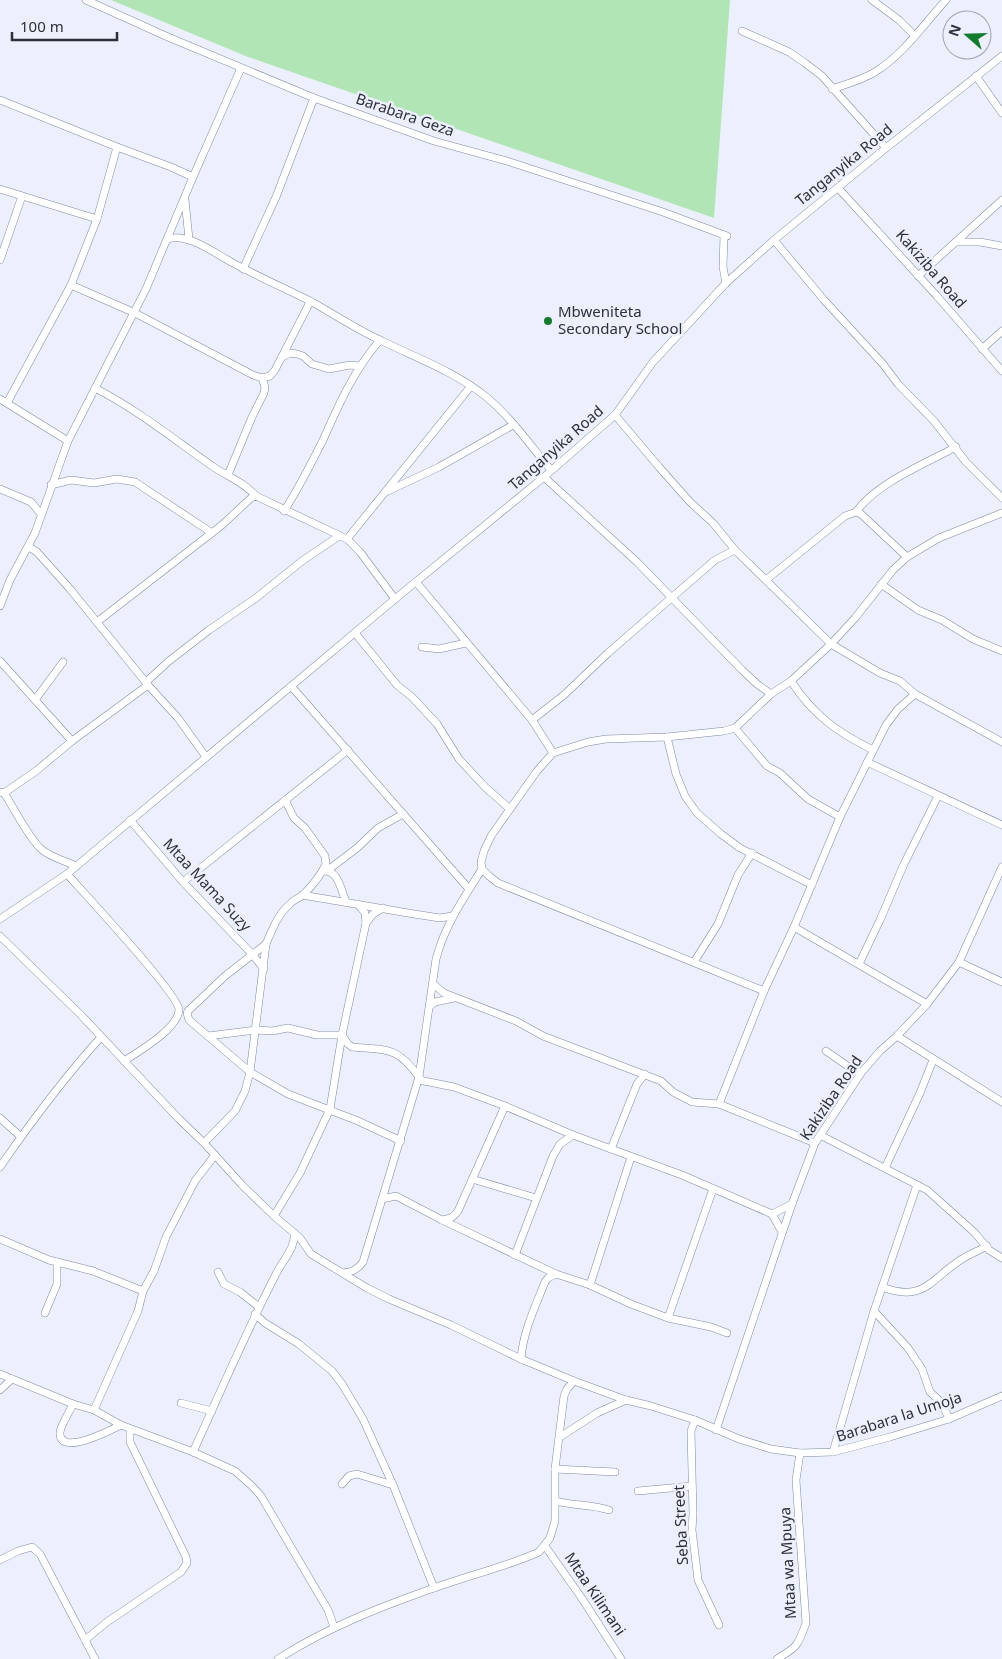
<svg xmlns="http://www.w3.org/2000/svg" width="1002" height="1659" font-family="'Noto Sans',sans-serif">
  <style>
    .green { fill: #b1e5b5 }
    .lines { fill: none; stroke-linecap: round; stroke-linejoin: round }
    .street-casing { stroke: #7f88a2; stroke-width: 8 }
    .street { stroke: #fff; stroke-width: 7 }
    .poi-dot { fill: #137a2e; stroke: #ecf0fc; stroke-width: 2 }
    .labels { text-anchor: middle; stroke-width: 5; stroke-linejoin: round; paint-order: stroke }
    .street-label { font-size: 15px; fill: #2c303a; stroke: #ecf0fc }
    .poi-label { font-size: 15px; fill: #2c303a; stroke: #ecf0fc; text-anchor: start }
  </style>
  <rect width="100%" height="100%" fill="#ecf0fc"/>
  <!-- green -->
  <polygon class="green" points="111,0 730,0 714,218 248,57"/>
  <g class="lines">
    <!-- street casing -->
    <g class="street-casing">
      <g id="street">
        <polyline points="86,0 168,37 314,98 434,141 510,162 663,212 727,236"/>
        <polyline points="872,0 899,20 914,35"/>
        <polyline points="742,31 789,52 805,63 822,76 886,148"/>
        <polyline points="976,76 1002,113"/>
        <path d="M832 89C847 84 862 80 875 72 903 55 924 24 946 0"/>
        <polyline points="0,100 117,147 171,167 193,177"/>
        <polyline points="838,188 936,295 1002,371"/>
        <polyline points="0,189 97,219"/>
        <polyline points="185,200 189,239"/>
        <polyline points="724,235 723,267 726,283"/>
        <path d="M168 239C187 232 216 254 233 263 259 277 286 289 312 302 335 315 358 330 382 341 417 358 455 372 485 396 511 417 530 445 551 470"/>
        <polyline points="774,240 824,300 883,364 898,384 934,421 966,462 1002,498"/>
        <polyline points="956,242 980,242 1002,246"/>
        <polyline points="0,260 22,196"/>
        <polyline points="243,269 276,197 314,98"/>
        <polyline points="918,276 1002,200"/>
        <polyline points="71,285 135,313 253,375 262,378 270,376 275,370 310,302"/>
        <polyline points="982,349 1002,331"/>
        <polyline points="282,357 290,353 297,354 303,356 312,364 329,369 350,365 359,366"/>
        <path d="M95 388C138 410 176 441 215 468 229 477 245 483 256 496"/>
        <polyline points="0,399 68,441"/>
        <polyline points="7,403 71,285 97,219 117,147"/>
        <polyline points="615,415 659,467 690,502 713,523 735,550 831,644 880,673 900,681 915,694 1002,742"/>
        <polyline points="228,475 252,417 264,393 265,387 262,378"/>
        <polyline points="544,477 637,562 742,670 757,684 771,694"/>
        <polyline points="51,485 71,480 94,483 117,479 135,482 212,533"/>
        <polyline points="0,489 31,502 41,514"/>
        <polyline points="388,491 439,467 513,425"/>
        <path d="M284 511C299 488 311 464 323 440 339 404 354 370 380 340"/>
        <path d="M856 512C877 483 924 464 956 447"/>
        <polyline points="347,539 471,386"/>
        <polyline points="29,547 37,552 70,589 148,685 178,718 206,757"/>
        <polyline points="766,580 845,516 856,512 861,514 907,557"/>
        <polyline points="416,582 532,720 553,753"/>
        <polyline points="881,584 918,610 942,620 973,639 1002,651"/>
        <polyline points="0,606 10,580 35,533 68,441 146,289 193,177 241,68"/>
        <polyline points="97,622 222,525 251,498 256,496 347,539 360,552 395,599"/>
        <polyline points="355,633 397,685 412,697 437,724 459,759 485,787 510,809"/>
        <polyline points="422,647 439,649 466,643"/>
        <polyline points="0,661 72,741"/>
        <path d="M791 681C813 715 837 732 873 750"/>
        <polyline points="146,682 169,661 209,630 256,598 302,561 339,536"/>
        <polyline points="291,686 469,889"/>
        <polyline points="35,700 63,662"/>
        <polyline points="532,720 564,695 608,653 715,560 735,550"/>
        <polyline points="735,728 767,766 780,773 808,799 840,817"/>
        <polyline points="667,737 676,774 685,796 697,813 721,834 740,848 812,885"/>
        <polyline points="867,762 1002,825"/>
        <polyline points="0,792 4,793 36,771 72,741 148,685"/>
        <path d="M4 793C14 808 28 837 41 849 50 857 65 861 76 866"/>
        <polyline points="130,820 183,882 252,954 264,969"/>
        <polyline points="328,870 357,848 378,828 403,814"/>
        <path d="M323 871C339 869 341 892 346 901"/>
        <path d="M67 874C83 892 180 996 179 1010 178 1029 138 1052 124 1061"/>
        <polyline points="183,882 348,750"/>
        <polyline points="302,895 414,914 440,918 452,916"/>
        <polyline points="0,919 67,874 395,599 544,477 615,415 653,362 726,283 774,240 886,148 1002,56"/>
        <polyline points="366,923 373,914 383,908"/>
        <polyline points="794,927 927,1004"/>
        <polyline points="0,936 81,1015 179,1119 204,1143 242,1185 274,1216 300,1238 311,1254 367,1288 389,1299 451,1325 521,1359 574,1381 626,1400 651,1406 695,1420 739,1439 771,1449 800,1453 833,1452 890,1437 949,1419 1002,1396"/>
        <polyline points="266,944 225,976 188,1011 187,1013 189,1020 250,1072 288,1094 358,1121 401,1141"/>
        <polyline points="694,962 718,924 738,875 752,853"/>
        <polyline points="959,962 1002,982"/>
        <polyline points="859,964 880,920 904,864 938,796"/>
        <polyline points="433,984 444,993 516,1021 543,1036 661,1081 673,1092 692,1102 719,1104 815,1143"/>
        <polyline points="764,991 498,883 489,876 482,869 481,862 484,851 491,836 510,809 537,771 553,753 588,742 606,739 667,737 724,731 735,728 771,694 791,681 831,644 855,618 893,570 907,557 939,538 1002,513"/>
        <polyline points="430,1006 435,1002 454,998"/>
        <path d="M208 1036 256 1030 272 1031 288 1028 317 1035H342L348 1044 352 1047C387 1050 397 1046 419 1077"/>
        <polyline points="897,1036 1002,1102"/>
        <polyline points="826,1051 849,1067 861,1073"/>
        <polyline points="419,1080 454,1087 505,1106 573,1135 682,1175 772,1214 782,1232"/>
        <polyline points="719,1104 764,991 794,927 840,817 886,725 898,709 915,694"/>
        <polyline points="0,1118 20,1136"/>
        <polyline points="820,1135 927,1190 975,1233 989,1250 1002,1258"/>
        <path d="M204 1143 235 1111 245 1091 250 1072 266 944C272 930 278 914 290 904 293 900 299 898 303 895 312 886 321 875 326 864L325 856 305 828 294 818 285 800"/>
        <polyline points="611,1149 637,1084 645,1074"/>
        <path d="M0 1167C31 1122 64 1078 101 1037"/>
        <polyline points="885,1168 920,1093 933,1060"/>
        <polyline points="472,1179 536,1198"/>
        <polyline points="382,1199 396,1196 442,1220 556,1274 590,1285 631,1304 668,1318 711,1327 727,1333"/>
        <polyline points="772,1214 792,1204"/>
        <polyline points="274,1216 300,1173 330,1109 342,1035 366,923 365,913 358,904"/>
        <path d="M442 1220C450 1219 454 1217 458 1211L505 1106"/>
        <polyline points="0,1239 49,1260 93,1271 143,1291"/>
        <polyline points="515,1255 553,1156 560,1144 573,1135"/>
        <polyline points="218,1272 224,1284 240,1292 259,1307"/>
        <path d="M344 1273C353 1271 357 1270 363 1262L419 1077 436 959C445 925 463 899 482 869"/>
        <polyline points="590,1285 631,1157"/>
        <path d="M882 1287C925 1303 930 1279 962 1259 970 1254 978 1251 987 1246"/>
        <polyline points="874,1311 908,1348 922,1369 930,1392 942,1403 949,1419"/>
        <polyline points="45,1313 57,1284 57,1262"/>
        <polyline points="255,1314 265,1323 299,1344 332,1371 342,1384 363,1419 393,1485 434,1588"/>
        <polyline points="668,1318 713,1189"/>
        <path d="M521 1359C523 1332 535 1307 545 1282L548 1278 556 1274"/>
        <polyline points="0,1374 73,1404 94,1410 121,1425 193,1452 235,1471 252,1486 261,1496 328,1610 334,1627"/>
        <polyline points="0,1390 12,1379"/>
        <polyline points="181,1403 212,1411"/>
        <path d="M73 1404C70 1411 61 1425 60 1432 58 1458 113 1429 121 1425"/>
        <polyline points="94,1410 138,1311 143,1291 154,1271 166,1237 195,1181 215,1155"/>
        <polyline points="695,1420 691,1431 693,1514 692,1530 697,1571 698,1580 719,1625"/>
        <polyline points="716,1430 792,1204 815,1143 861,1073 880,1051 897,1036 927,1004 959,962 1002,867"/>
        <polyline points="560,1437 597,1413 626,1400"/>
        <path d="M193 1452C220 1393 246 1332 276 1274 282 1261 296 1248 294 1233"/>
        <polyline points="833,1452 874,1311 917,1185"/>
        <polyline points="555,1469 615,1472"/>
        <polyline points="342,1484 349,1476 357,1474 393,1485"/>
        <polyline points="638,1491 692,1486"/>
        <path d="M556 1501C573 1506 591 1504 609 1510"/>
        <polyline points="545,1546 581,1597 621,1659"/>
        <polyline points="0,1560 18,1551 32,1547 40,1554 95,1659"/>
        <polyline points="85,1640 107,1622 181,1572 187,1563 186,1557 130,1442 130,1429"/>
        <path d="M278 1659C326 1628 380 1607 434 1588 469 1575 506 1567 539 1552L550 1538 555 1521V1469L564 1396 567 1389 574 1381"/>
        <path d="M777 1659C797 1647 798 1646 806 1623L796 1480 800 1453"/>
      </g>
    </g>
    <!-- street -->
    <use href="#street" class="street"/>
  </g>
  <!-- markers -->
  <circle class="poi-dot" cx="548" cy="321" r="5"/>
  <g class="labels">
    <!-- street labels -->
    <g class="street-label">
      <text transform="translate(405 115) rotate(19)" y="5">Barabara Geza</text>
      <text transform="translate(844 165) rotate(-39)" y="5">Tanganyika Road</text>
      <text transform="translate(931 269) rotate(49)" y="5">Kakiziba Road</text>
      <text transform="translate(556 448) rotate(-41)" y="5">Tanganyika Road</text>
      <text transform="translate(207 885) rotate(47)" y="5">Mtaa Mama Suzy</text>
      <text transform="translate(831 1098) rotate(-56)" y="5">Kakiziba Road</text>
      <text transform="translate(899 1417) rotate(-18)" y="5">Barabara la Umoja</text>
      <text transform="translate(681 1525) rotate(-93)" y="5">Seba Street</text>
      <text transform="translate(788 1563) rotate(-93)" y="5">Mtaa wa Mpuya</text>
      <text transform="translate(595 1594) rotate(56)" y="5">Mtaa Kilimani</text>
    </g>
    <!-- poi labels -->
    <g class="poi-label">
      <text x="558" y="317">Mbweniteta<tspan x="558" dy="17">Secondary School</tspan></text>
    </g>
  </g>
  <!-- north arrow -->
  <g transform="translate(967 35) rotate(290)"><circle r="24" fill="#ecf0fc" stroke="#9fa3ae"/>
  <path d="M0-4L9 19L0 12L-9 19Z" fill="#137a2e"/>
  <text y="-8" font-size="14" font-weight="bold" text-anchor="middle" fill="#2c303a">N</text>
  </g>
  <!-- scale -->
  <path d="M12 32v8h105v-8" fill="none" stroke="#2c303a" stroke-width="2.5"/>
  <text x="20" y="32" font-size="15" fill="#2c303a" stroke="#ecf0fc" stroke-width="4" paint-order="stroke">100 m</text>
</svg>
